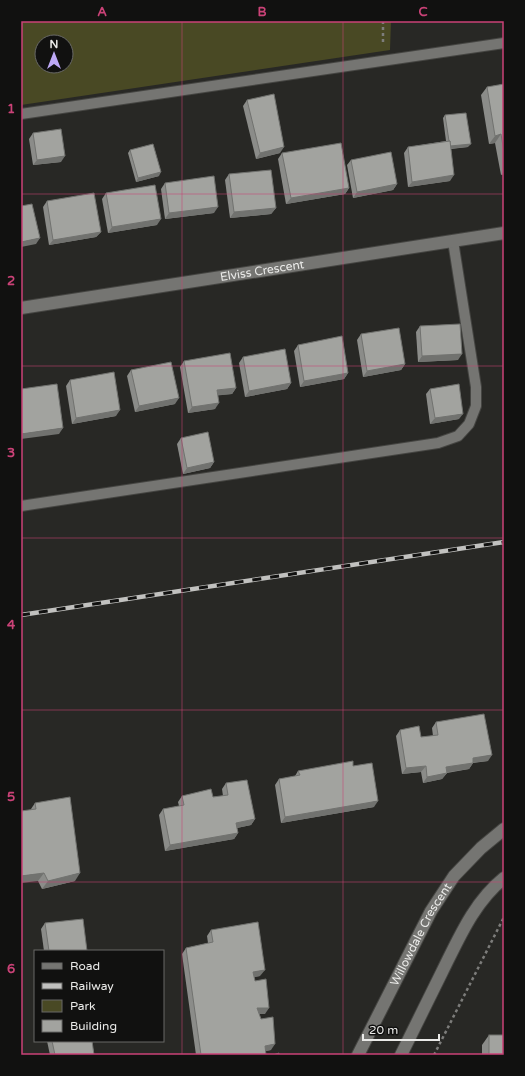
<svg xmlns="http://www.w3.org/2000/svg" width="525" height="1076" font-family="'Varela Round',sans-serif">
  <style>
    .green { fill: #494924; fill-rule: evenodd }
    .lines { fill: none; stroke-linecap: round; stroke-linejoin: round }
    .lane-casing { stroke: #454542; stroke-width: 12 }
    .street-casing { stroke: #454542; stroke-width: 14 }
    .path { stroke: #7d7d7b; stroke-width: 2.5; stroke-dasharray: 3 3; stroke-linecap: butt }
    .lane { stroke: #757572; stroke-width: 10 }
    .street { stroke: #757572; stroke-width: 12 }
    .rail-casing { stroke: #c1c1bf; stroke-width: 4.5 }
    .rail { stroke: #111110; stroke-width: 3; stroke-dasharray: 9; stroke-linecap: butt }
    .wall { fill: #8b8c89 }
    .shaded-wall { fill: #71726f }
    .building { fill: #a2a39f; stroke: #71726f }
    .grid { fill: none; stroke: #ca4277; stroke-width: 1; stroke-opacity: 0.55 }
    .labels { text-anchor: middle; stroke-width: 4; stroke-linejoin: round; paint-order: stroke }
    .street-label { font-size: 12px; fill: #eaeae8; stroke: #111110 }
    .neatline { fill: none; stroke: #ca4277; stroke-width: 1.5 }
    .grid-label { font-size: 13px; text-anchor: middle; font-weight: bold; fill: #ca4277 }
  </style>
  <rect width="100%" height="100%" fill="#282825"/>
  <!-- green -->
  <path class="green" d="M21 21H391L390 50 21 105ZM42 42H66V66H42Z"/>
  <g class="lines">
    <!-- lane casing -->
    <g class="lane-casing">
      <g id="lane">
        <polyline points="21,114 504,43"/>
        <polyline points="21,506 438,443 458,436 469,424 476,406 476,387 453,241"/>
      </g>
    </g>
    <!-- street casing -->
    <g class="street-casing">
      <g id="street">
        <path id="s1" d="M21 308 504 233"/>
        <path id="s2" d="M358 1055 431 911 454 876 481 848 504 829"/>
        <path d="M401 1055C415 1027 428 1000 442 972 459 938 474 902 504 878"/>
      </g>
    </g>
    <!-- path -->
    <g class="path">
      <polyline points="383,21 383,42"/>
      <polyline points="434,1055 504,917"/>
    </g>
    <!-- lane -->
    <use href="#lane" class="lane"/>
    <!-- street -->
    <use href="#street" class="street"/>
    <!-- rail casing -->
    <g class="rail-casing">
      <polyline id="rail" points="21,615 504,542"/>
    </g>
    <!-- rail -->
    <use href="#rail" class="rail"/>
  </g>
  <!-- wall -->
  <g class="wall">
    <polygon points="504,84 504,174 501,175 495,143 489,144 481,95 487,87"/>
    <polygon points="247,100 280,153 256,159 243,106"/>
    <polygon points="445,115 468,147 451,149 450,181 408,187 404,153 408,147 446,141 443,118"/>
    <polygon points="33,133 61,162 33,165 29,139"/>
    <polygon points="130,150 159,176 136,182 128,153"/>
    <polygon points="282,153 349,188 345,194 286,204 278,159"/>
    <polygon points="351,160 397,184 393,190 353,198 347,165"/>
    <polygon points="229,174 276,208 271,214 230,218 225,180"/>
    <polygon points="165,183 214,213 165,219 161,189"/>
    <polygon points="106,193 157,225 108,233 102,199"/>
    <polygon points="47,201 101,232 96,237 49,245 43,207"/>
    <polygon points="420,326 458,360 418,362 416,332"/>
    <polygon points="361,334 405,364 401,370 363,377 357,340"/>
    <polygon points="298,345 348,373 344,379 300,387 294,351"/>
    <polygon points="243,357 291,383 287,389 245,397 239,363"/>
    <polygon points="184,361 236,388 232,394 218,395 215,409 188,413 180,367"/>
    <polygon points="131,370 175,404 135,412 127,376"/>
    <polygon points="70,380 116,416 72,424 66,386"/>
    <polygon points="430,389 459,419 430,424 426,394"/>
    <polygon points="181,438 214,462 210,468 183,474 177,444"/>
    <polygon points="436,722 488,761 473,763 469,769 447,773 442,779 423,783 421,772 402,774 396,736 400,730 421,737 433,736 432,728"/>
    <polygon points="353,766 374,807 281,823 275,785 279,779 295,776 298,771"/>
    <polygon points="226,783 255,819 251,825 237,828 238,833 234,839 165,851 159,815 163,809 179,806 178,802 182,796 213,797 223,796 222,789"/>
    <polygon points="35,803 75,881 42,889 38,881 31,809"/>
    <polygon points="45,923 87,951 44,951 41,929"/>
    <polygon points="211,930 260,976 254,977 265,1014 259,1014 271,1050 265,1051 266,1055 196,1055 182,954 186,948 208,943 207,936"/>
    <polygon points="489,1035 504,1055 482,1055 482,1045"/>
    <polygon points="47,1041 92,1041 94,1055 50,1055"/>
  </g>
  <!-- shaded-wall -->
  <g class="shaded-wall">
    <polygon points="501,134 495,143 489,144 495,136"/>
    <polygon points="471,144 468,147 447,149 450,146"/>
    <polygon points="284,147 280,153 256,159 260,153"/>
    <polygon points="65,156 61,162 33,165 37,160"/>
    <polygon points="504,171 504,174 501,175"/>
    <polygon points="161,172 159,176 136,182 138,178"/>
    <polygon points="454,175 450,181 408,187 412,182"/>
    <polygon points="397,184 393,190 353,198 357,192"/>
    <polygon points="349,188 345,194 286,204 291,198"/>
    <polygon points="218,207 214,213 165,219 169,213"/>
    <polygon points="276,208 271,214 230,218 234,212"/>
    <polygon points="161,219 157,225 108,233 112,227"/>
    <polygon points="101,232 96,237 49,245 53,240"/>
    <polygon points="40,238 36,244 21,247 21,242"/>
    <polygon points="462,354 458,360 418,362 422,356"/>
    <polygon points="405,364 401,370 363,377 367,371"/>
    <polygon points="348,373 344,379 300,387 304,381"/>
    <polygon points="291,383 287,389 245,397 249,391"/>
    <polygon points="236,388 232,394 213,396 217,390"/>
    <polygon points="179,398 175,404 135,412 139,406"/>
    <polygon points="219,403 215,409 188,413 192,407"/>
    <polygon points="120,410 116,416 72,424 76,418"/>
    <polygon points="463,414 459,419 430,424 435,418"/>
    <polygon points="63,428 59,434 21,439 21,434"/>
    <polygon points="214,462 210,468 183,474 187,468"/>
    <polygon points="492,755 488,761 469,763 473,758"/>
    <polygon points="473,763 469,769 442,773 446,767"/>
    <polygon points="426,766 421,772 402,774 406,768"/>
    <polygon points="447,773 442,779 423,783 427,777"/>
    <polygon points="378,801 374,807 281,823 285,817"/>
    <polygon points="255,819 251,825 232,829 236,823"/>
    <polygon points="238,833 234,839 165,851 170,845"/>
    <polygon points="44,873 38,881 21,883 21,876"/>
    <polygon points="80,873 75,881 42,889 48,881"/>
    <polygon points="265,970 260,976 249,978 253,972"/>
    <polygon points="257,1008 269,1008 265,1014 253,1014"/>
    <polygon points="275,1044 271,1050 261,1052 265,1046"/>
  </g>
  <!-- building -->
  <g class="building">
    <polygon points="504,84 504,152 501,134 495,136 487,87"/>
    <polygon points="274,94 284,147 260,153 247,100"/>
    <polygon points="466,113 471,144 450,146 450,141 449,141 445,115"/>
    <polygon points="61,129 65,156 37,160 33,133"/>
    <polygon points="450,141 454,175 412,182 408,147"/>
    <polygon points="341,143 349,188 291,198 282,153"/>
    <polygon points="153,144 161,172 138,178 130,150"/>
    <polygon points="391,152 397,184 357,192 351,160"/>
    <polygon points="271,170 276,208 234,212 229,174"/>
    <polygon points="214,176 218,207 169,213 165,183"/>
    <polygon points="155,185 161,219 112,227 106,193"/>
    <polygon points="94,193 101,232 53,240 47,201"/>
    <polygon points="32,204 40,238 21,242 21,206"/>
    <polygon points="460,324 462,354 422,356 420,326"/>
    <polygon points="399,328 405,364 367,371 361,334"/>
    <polygon points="342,336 348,373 304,381 298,345"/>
    <polygon points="285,349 291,383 249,391 243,357"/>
    <polygon points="230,353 236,388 217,390 219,403 192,407 184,361"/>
    <polygon points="171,362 179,398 139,406 131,370"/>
    <polygon points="114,372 120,410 76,418 70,380"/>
    <polygon points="57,384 63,428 21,434 21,389"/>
    <polygon points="459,384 463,414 435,418 430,389"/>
    <polygon points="208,432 214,462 187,468 181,438"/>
    <polygon points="484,714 492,755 473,758 473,763 446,767 447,773 427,777 426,766 406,768 400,730 419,726 421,737 438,735 436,722"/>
    <polygon points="353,761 353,766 372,763 378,801 285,817 279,779 300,775 298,771"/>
    <polygon points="247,780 255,819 236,823 238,833 170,845 163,809 184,805 182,796 211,789 213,797 228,795 226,783"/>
    <polygon points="70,797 80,873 48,881 44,873 21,876 21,811 36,809 35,803"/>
    <polygon points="83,919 87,951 49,951 45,923"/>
    <polygon points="258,922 265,970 253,972 255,981 266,979 269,1008 257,1008 261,1019 273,1017 275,1044 265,1046 266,1055 201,1055 186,948 213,942 211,930"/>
    <rect x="489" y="1035" width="15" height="20"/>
    <polygon points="52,1041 92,1041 94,1055 55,1055"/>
    <polygon points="279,1053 279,1055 273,1055"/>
  </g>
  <!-- grid -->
  <path class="grid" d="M182 21V1055M343 21V1055M21 194H504M21 366H504M21 538H504M21 710H504M21 882H504"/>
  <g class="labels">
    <!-- street labels -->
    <g class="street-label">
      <text dy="4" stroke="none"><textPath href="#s1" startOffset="244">Elviss Crescent</textPath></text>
      <text dy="4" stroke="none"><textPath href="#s2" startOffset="136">Willowdale Crescent</textPath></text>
    </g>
  </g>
  <!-- border -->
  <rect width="525" height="1076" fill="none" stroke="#111110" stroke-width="44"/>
  <!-- legend -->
  <rect x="34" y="950" width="130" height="92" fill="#111110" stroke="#686866"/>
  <rect x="42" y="963" width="20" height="6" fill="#757572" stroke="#686866"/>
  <text x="70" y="970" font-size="12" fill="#eaeae8">Road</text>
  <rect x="42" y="983" width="20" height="6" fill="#c1c1bf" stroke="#686866"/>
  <text x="70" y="990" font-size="12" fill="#eaeae8">Railway</text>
  <rect x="42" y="1000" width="20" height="12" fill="#494924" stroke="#686866"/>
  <text x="70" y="1010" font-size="12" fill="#eaeae8">Park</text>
  <rect x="42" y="1020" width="20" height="12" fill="#a2a39f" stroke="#686866"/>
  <text x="70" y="1030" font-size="12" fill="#eaeae8">Building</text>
  <!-- north arrow -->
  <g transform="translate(54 54)"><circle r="19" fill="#111110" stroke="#686866"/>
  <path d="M0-3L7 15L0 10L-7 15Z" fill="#bda9f5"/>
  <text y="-6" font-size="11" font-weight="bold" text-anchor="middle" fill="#eaeae8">N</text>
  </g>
  <!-- scale -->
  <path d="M363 1034v6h76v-6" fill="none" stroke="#eaeae8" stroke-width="2"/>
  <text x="369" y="1034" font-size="12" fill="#eaeae8" stroke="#111110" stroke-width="3" paint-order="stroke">20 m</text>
  <rect x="22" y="22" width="481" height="1032" class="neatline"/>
  <g class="grid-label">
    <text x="102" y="16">A</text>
    <text x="262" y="16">B</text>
    <text x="423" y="16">C</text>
    <text x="11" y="113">1</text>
    <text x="11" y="285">2</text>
    <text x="11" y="457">3</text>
    <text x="11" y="629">4</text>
    <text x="11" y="801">5</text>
    <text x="11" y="973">6</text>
  </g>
</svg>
